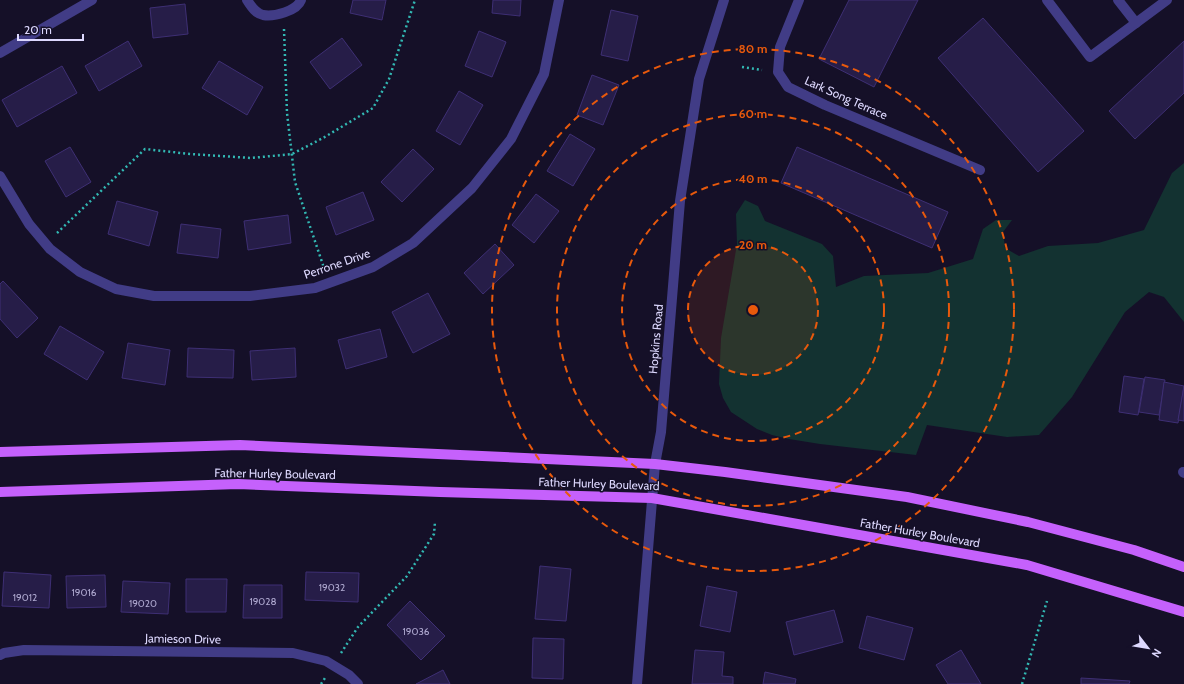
<svg xmlns="http://www.w3.org/2000/svg" width="1184" height="684" font-family="Cabin,sans-serif">
  <style>
    .green { fill: #133231 }
    .building { fill: #261d48; stroke: #3e2f74 }
    .lines { fill: none; stroke-linecap: round; stroke-linejoin: round }
    .path { stroke: #32b8b3; stroke-width: 2.5; stroke-dasharray: 2 3; stroke-linecap: butt }
    .minor { stroke: #413c86; stroke-width: 10 }
    .major { stroke: #c561fc; stroke-width: 10 }
    .ring { fill: none; stroke: #e8590c; stroke-width: 2; stroke-dasharray: 7 5 }
    .labels { text-anchor: middle; stroke-width: 3; stroke-linejoin: round; paint-order: stroke }
    .number-label { font-size: 10px; fill: #afa9d0 }
    .street-label { font-size: 12px; fill: #ddd8fe; stroke: #151028 }
    .centre { fill: #e8590c; stroke: #151028; stroke-width: 2 }
    .ring-label { font-size: 12px; text-anchor: middle; font-weight: bold; fill: #e8590c; stroke: #151028; stroke-width: 3; stroke-linejoin: round; paint-order: stroke }
  </style>
  <rect width="100%" height="100%" fill="#151028"/>
  <!-- green -->
  <polygon class="green" points="1184,163 1184,322 1164,297 1149,292 1125,312 1072,397 1039,435 1007,437 927,425 916,455 820,444 789,439 772,435 757,429 731,412 723,398 719,384 721,338 737,244 736,214 745,200 758,206 765,221 822,244 833,256 836,287 864,276 928,273 973,259 983,229 996,220 1012,220 1003,232 1005,248 1019,256 1048,246 1098,243 1144,230 1172,173"/>
  <!-- building -->
  <g class="building">
    <polygon points="353,0 386,0 382,20 350,13"/>
    <polygon points="493,0 521,0 520,16 492,13"/>
    <polygon points="849,0 918,0 874,87 819,59"/>
    <polygon points="185,4 188,34 153,38 150,8"/>
    <polygon points="611,10 638,16 628,61 601,55"/>
    <polygon points="983,18 1084,131 1038,172 938,58"/>
    <polygon points="479,31 506,42 492,77 465,66"/>
    <polygon points="342,38 362,65 330,89 310,62"/>
    <polygon points="128,41 142,66 99,91 85,66"/>
    <polygon points="1184,41 1184,93 1135,139 1109,111"/>
    <polygon points="219,61 263,87 247,115 202,88"/>
    <polygon points="62,66 77,93 17,127 2,100"/>
    <polygon points="592,75 619,85 603,125 577,115"/>
    <polygon points="459,91 483,105 460,145 436,131"/>
    <polygon points="570,134 595,149 573,186 547,171"/>
    <polygon points="70,147 91,182 66,197 45,161"/>
    <polygon points="797,147 948,212 932,248 781,183"/>
    <polygon points="413,149 434,169 402,202 381,182"/>
    <polygon points="363,192 374,220 336,235 326,207"/>
    <polygon points="536,194 559,211 534,243 512,225"/>
    <polygon points="117,201 158,212 149,246 108,234"/>
    <polygon points="288,215 291,243 248,250 244,221"/>
    <polygon points="181,224 221,229 218,258 177,253"/>
    <polygon points="495,244 514,265 483,294 464,273"/>
    <polygon points="3,281 38,318 17,338 0,319 0,284"/>
    <polygon points="428,293 450,334 413,353 392,312"/>
    <polygon points="60,326 104,352 87,380 44,354"/>
    <polygon points="380,329 387,357 346,369 338,340"/>
    <polygon points="128,343 170,350 165,385 122,378"/>
    <polygon points="188,348 234,350 233,378 187,377"/>
    <polygon points="295,348 296,377 252,380 250,351"/>
    <polygon points="1124,376 1144,379 1138,415 1119,412"/>
    <polygon points="1145,377 1165,380 1159,415 1139,412"/>
    <polygon points="1164,382 1184,386 1178,423 1159,420"/>
    <polygon points="1184,386 1184,421 1178,420"/>
    <polygon points="540,566 571,569 566,621 535,619"/>
    <polygon points="4,572 51,575 49,608 2,606"/>
    <polygon points="306,572 359,573 358,602 305,600"/>
    <polygon points="105,575 106,607 67,608 66,576"/>
    <polygon points="186,579 227,579 226,612 186,612"/>
    <polygon points="123,581 170,583 168,614 121,612"/>
    <polygon points="244,585 282,585 282,618 243,618"/>
    <polygon points="707,586 737,592 730,632 700,626"/>
    <polygon points="410,601 445,636 421,660 387,625"/>
    <polygon points="834,610 843,642 794,655 786,622"/>
    <polygon points="867,616 913,628 904,660 859,648"/>
    <polygon points="533,638 564,639 563,679 532,678"/>
    <polygon points="695,650 724,652 722,676 733,677 733,684 692,684"/>
    <polygon points="961,650 981,684 948,684 936,665"/>
    <polygon points="443,670 450,684 416,684"/>
    <polygon points="765,672 796,679 795,684 763,684"/>
    <polygon points="1081,678 1130,681 1129,684 1081,684"/>
  </g>
  <g class="lines">
    <!-- path -->
    <g class="path">
      <polyline points="284,29 287,113 295,182 324,268"/>
      <polyline points="742,67 762,70"/>
      <polyline points="57,233 145,149 190,154 251,158 292,154 323,138 373,108 389,79 415,0"/>
      <polyline points="341,653 358,627 407,576 434,534 435,522"/>
      <polyline points="321,684 325,678"/>
      <polyline points="1022,684 1047,601"/>
    </g>
    <!-- minor -->
    <g class="minor">
      <path d="M247 0C251 6 255 13 263 15 274 17 297 11 301 0"/>
      <polyline points="799,0 780,47 778,72 788,87 825,105 980,170"/>
      <polyline points="1047,0 1090,57 1167,0"/>
      <polyline points="1118,0 1136,23"/>
      <polyline points="0,53 92,0"/>
      <polyline points="0,176 29,224 50,249 80,272 116,289 154,296 250,296 315,288 373,267 413,243 472,188 511,139 544,74 559,0"/>
      <polyline points="1183,472 1184,473"/>
      <polyline points="0,655 4,653 24,650 293,653 326,661 349,675 358,684"/>
      <polyline points="637,684 655,464 661,432 680,201 699,79 724,0"/>
    </g>
    <!-- major -->
    <g class="major">
      <polyline points="0,452 240,445 655,464 725,472 907,497 1028,522 1134,550 1184,567"/>
      <polyline points="0,492 238,484 440,492 652,498 1027,565 1184,612"/>
    </g>
  </g>
  <!-- distance rings -->
  <circle cx="753" cy="310" r="65" fill="#e8590c" fill-opacity=".12"/>
  <g class="ring">
    <circle cx="753" cy="310" r="65"/>
    <circle cx="753" cy="310" r="131"/>
    <circle cx="753" cy="310" r="196"/>
    <circle cx="753" cy="310" r="261"/>
  </g>
  <g class="labels">
    <!-- number labels -->
    <g class="number-label">
      <text x="332" y="591">19032</text>
      <text x="84" y="596">19016</text>
      <text x="25" y="601">19012</text>
      <text x="263" y="605">19028</text>
      <text x="143" y="607">19020</text>
      <text x="416" y="635">19036</text>
    </g>
    <!-- street labels -->
    <g class="street-label">
      <text transform="translate(846 98) rotate(24)" y="4">Lark Song Terrace</text>
      <text transform="translate(337 264) rotate(-19)" y="4">Perrone Drive</text>
      <text transform="translate(656 339) rotate(-85)" y="4">Hopkins Road</text>
      <text transform="translate(275 474) rotate(1)" y="4">Father Hurley Boulevard</text>
      <text transform="translate(599 484) rotate(2)" y="4">Father Hurley Boulevard</text>
      <text transform="translate(920 533) rotate(10)" y="4">Father Hurley Boulevard</text>
      <text transform="translate(183 639) rotate(1)" y="4">Jamieson Drive</text>
    </g>
  </g>
  <circle cx="753" cy="310" r="6" class="centre"/>
  <g class="ring-label">
    <text x="753" y="53">80 m</text>
    <text x="753" y="118">60 m</text>
    <text x="753" y="183">40 m</text>
    <text x="753" y="249">20 m</text>
  </g>
  <!-- north arrow -->
  <g transform="translate(1148 648) rotate(121)" stroke="#151028" stroke-width="3" paint-order="stroke">
  <path d="M0-3L7 15L0 10L-7 15Z" fill="#ddd8fe"/>
  <text y="-6" font-size="11" font-weight="bold" text-anchor="middle" fill="#ddd8fe">N</text>
  </g>
  <!-- scale -->
  <path d="M18 34v6h65v-6" fill="none" stroke="#ddd8fe" stroke-width="2"/>
  <text x="24" y="34" font-size="12" fill="#ddd8fe" stroke="#151028" stroke-width="3" paint-order="stroke">20 m</text>
</svg>
